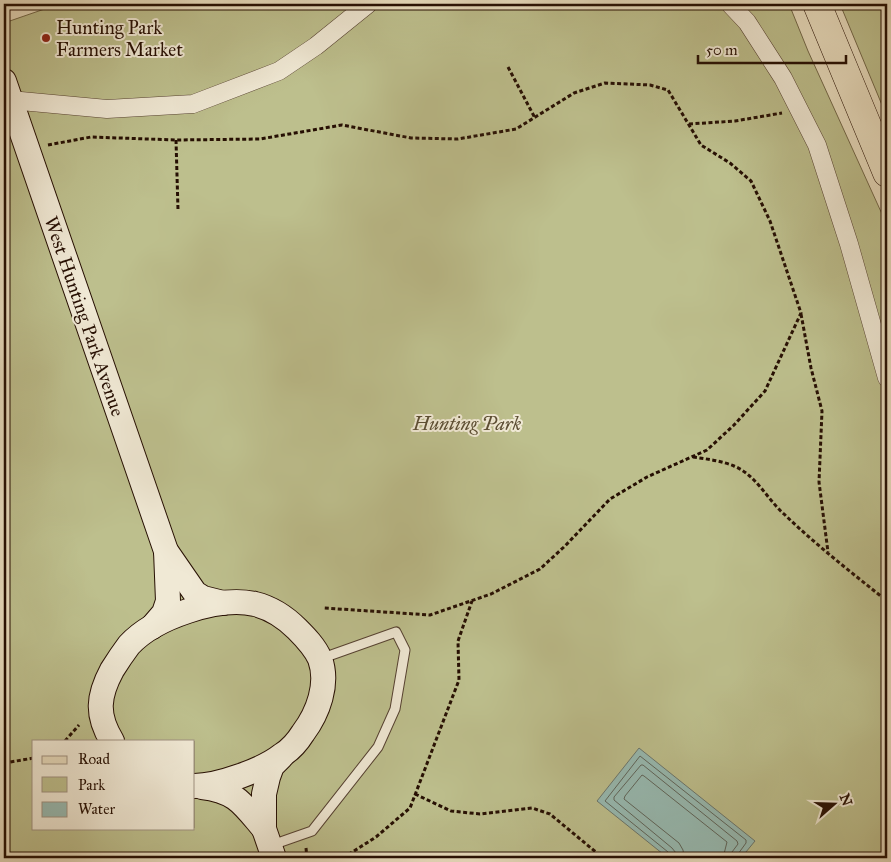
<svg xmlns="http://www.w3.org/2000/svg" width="891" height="862" font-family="'IM FELL Great Primer',serif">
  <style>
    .green { fill: #bdbf8d; stroke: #726748; fill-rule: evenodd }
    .water { fill: #97bbb3; stroke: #6a766d }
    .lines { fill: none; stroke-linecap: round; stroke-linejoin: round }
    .shore { stroke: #5e655b; stroke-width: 1 }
    .lane-casing { stroke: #564232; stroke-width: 11 }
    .street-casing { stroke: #564232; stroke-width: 19 }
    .secondary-casing { stroke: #260f03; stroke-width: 26 }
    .primary-casing { stroke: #260f03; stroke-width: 29 }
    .path { stroke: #260f03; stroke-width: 3; stroke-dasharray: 4 2.5; stroke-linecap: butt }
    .lane { stroke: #f0e9d5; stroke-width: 9 }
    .street { stroke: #f0e9d5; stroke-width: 18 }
    .secondary { stroke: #f0e9d5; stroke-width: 24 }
    .primary { stroke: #e8ddbf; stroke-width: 28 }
    .poi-dot { fill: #8f2418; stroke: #f0e9d5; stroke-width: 2 }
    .labels { text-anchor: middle; stroke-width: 4; stroke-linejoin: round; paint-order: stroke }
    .poi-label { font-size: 19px; fill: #260f03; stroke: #f0e9d5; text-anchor: start }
    .street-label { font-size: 19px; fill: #260f03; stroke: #f0e9d5 }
    .park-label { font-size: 19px; font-style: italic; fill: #5b4d33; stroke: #f0e9d5 }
  </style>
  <rect width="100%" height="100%" fill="#e8ddbf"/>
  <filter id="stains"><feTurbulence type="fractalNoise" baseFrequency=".004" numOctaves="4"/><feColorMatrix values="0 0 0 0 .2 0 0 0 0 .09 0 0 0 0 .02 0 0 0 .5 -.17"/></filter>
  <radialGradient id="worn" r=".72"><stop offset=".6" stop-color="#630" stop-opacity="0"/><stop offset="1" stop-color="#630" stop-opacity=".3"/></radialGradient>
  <!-- green -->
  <g class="green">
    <path d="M59 4H789L808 51 887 225V858H4V23ZM34 741H194V828H34Z"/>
    <polygon points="840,4 887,4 887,117"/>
  </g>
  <!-- water -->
  <polygon class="water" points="639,748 755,841 741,858 668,858 597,801"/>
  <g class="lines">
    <!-- shore -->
    <g class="shore">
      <polyline points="670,858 668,852 605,801 640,756 746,840 746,843 738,854 737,858"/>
      <polyline points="676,858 676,853 672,848 614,800 614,797 641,765 643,765 737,841 738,844 732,852 731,858"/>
      <polyline points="684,858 683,850 679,843 624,799 625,796 642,775 644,776 727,842 723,858"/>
    </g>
    <!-- lane casing -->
    <g class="lane-casing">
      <polyline id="lane" points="272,845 312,831 378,747 395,709 405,650 396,632 320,659"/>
    </g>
    <!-- street casing -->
    <g class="street-casing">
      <g id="street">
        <polyline points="730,4 747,22 783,78 817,145 849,244 887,378"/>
        <polyline points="4,105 10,100 107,109 193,104 279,71 316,46 368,4"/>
      </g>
    </g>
    <!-- secondary casing -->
    <g class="secondary-casing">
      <g id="secondary">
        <polyline points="4,81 166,551 195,593 203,598 223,603"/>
        <polyline points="152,627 164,613 168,601 166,551"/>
        <path d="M112 741C96 715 98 696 112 670 117 662 123 653 129 645 155 617 218 596 255 604 271 608 285 617 297 629 305 637 315 647 320 659 329 684 318 713 303 733 298 741 290 750 282 755 263 770 218 786 194 786"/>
        <path d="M202 787C236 791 243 804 264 829"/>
        <polyline points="274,858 264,829 264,794 268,777 272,766 281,757"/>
      </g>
    </g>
    <!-- primary casing -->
    <g class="primary-casing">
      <polyline id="primary" points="817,4 887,173"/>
    </g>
    <!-- path -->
    <g class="path">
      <polyline points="508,67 535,118"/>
      <polyline points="689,124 735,121 782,113"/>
      <polyline points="176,140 178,210"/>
      <polyline points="48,145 91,137 176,140 260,139 342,125 411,138 458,139 516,129 574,93 605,83 650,85 668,90 701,145 730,163 751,181 770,221 801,313 765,391 734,425 707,450 647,477 610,499 565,546 540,569 491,594 430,615 324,608"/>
      <polyline points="801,314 811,368 822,411 819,482 828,552"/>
      <path d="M693 457C707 459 722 461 734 466 756 475 767 499 784 514 816 545 852 573 887 601"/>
      <polyline points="65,741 79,725"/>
      <polyline points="4,763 34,758"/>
      <polyline points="415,794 451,811 480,814 532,808 550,814 603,858"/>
      <polyline points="306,848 307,858"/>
      <polyline points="343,858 376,837 410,808 459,680 458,641 472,601"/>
    </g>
    <!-- lane -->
    <use href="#lane" class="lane"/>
    <!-- street -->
    <use href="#street" class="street"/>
    <!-- secondary -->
    <use href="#secondary" class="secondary"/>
    <!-- primary -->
    <use href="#primary" class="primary"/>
  </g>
  <!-- markers -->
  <circle class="poi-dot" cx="46" cy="38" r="5"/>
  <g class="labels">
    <!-- poi labels -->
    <g class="poi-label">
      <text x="56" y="34">Hunting Park<tspan x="56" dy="22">Farmers Market</tspan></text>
    </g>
    <!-- street labels -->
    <g class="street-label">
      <text transform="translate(85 316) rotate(71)" y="7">West Hunting Park Avenue</text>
    </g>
    <!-- park labels -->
    <g class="park-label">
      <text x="467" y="430">Hunting Park</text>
    </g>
  </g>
  <!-- margin -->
  <rect width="891" height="862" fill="none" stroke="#e8ddbf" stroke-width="20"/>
  <rect x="5" y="5" width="881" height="852" fill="none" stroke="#260f03" stroke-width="2.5"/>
  <rect x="10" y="10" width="871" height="842" fill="none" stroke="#260f03"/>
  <!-- legend -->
  <rect x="32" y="740" width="162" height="90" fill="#f0e9d5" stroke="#9f9281"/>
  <rect x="42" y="756" width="25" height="8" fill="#e8ddbf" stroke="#9f9281"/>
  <text x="78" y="764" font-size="15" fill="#260f03">Road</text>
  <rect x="42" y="777" width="25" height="15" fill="#bdbf8d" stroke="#9f9281"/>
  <text x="78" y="790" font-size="15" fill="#260f03">Park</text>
  <rect x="42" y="802" width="25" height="15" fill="#97bbb3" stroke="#9f9281"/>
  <text x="78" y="814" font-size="15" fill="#260f03">Water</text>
  <!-- north arrow -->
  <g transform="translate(834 804) rotate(70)" stroke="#f0e9d5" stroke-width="4" paint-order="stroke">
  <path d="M0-4L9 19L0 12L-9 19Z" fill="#260f03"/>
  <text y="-8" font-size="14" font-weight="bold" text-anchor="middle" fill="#260f03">N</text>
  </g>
  <!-- scale -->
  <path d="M698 55v8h148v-8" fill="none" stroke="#260f03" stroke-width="2.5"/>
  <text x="706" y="55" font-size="15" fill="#260f03" stroke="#f0e9d5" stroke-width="4" paint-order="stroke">50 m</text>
  <rect width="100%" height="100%" filter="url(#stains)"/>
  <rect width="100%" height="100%" fill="url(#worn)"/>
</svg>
